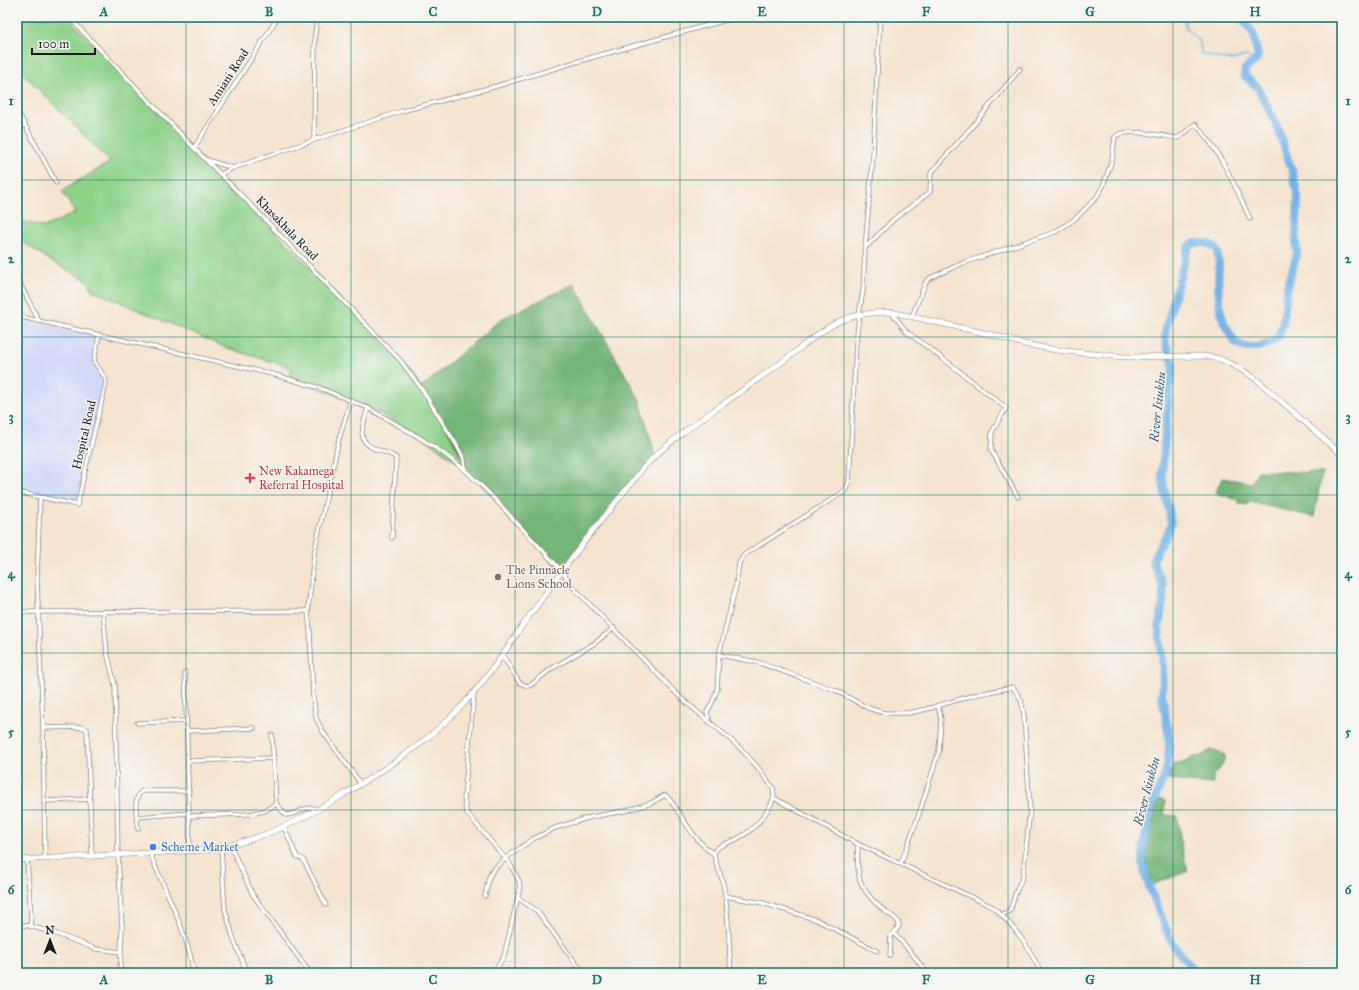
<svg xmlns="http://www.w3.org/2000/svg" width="1359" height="990" font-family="'IM FELL Great Primer',serif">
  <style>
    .built { fill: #d2d9f9 }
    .green { fill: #8fd38b; stroke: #567854 }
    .forest { fill: #73b577; stroke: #48684a }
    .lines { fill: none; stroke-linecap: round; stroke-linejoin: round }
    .stream { stroke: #74b4e8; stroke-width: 1.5 }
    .river { stroke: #74b4e8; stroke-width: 8 }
    .minor-casing { stroke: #888076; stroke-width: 5 }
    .secondary-casing { stroke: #888076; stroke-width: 6 }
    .minor { stroke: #fff; stroke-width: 3.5 }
    .secondary { stroke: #fff; stroke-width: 5 }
    .grid { fill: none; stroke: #0f766e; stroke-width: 1; stroke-opacity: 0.55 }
    .health-dot { fill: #e0444e; stroke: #f6f6f2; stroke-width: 1.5 }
    .education-dot { fill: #8d6e63; stroke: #f6f6f2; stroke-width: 1.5 }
    .shop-dot { fill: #3f7fe0; stroke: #f6f6f2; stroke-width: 1.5 }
    .labels { text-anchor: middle; stroke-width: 3; stroke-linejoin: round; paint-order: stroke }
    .street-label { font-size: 12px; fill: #1c1c1c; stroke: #f6f6f2 }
    .health-label { font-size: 12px; fill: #be3a42; stroke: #f6f6f2; text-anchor: start }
    .education-label { font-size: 12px; fill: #785e54; stroke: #f6f6f2; text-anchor: start }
    .shop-label { font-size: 12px; fill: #366cbe; stroke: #f6f6f2; text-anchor: start }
    .water-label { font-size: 13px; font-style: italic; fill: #3f596e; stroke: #f6f6f2 }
    .neatline { fill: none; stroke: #0f766e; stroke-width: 1.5 }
    .grid-label { font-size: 13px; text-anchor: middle; font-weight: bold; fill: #0f766e }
  </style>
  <rect width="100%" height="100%" fill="#f6f6f2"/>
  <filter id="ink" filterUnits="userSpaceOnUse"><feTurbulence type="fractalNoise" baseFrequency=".025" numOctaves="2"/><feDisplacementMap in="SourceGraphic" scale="8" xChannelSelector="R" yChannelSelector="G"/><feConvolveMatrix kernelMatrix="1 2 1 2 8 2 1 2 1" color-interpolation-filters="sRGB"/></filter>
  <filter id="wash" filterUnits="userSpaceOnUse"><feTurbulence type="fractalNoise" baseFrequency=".012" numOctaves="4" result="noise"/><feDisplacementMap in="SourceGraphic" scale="16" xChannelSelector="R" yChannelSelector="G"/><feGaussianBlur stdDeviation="0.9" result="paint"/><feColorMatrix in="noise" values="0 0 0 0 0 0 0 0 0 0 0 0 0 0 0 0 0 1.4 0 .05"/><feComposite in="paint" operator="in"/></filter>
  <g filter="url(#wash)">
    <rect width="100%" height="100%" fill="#f5e4d0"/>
    <!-- built -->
    <polygon class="built" points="17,318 99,335 93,358 105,381 77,504 17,491"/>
    <!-- green -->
    <polygon class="green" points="17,17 67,17 132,84 217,176 253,208 414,376 444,424 463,460 467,469 418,434 364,405 289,378 292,368 227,348 92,290 88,281 51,261 17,238 17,220 44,227 75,213 62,191 110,162 17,67"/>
    <!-- forest -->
    <g class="forest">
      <path d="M574 284 640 401 655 455 562 571 467 469C456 440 437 414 421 388L501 319Z"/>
      <polygon points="1258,471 1322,473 1314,517 1250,502 1246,505 1239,503 1238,500 1216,493 1222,478 1252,483"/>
      <path d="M1211 750H1215L1225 755C1224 764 1221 770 1213 774V784L1186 782 1168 779 1174 763 1187 762 1193 757 1201 756Z"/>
      <path d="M1159 799 1165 801 1164 815 1177 816 1182 850 1188 871 1152 885C1150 878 1148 870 1147 863 1146 841 1152 819 1159 799Z"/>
    </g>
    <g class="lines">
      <!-- stream -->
      <path class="stream" d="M1185 17C1182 30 1193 33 1200 42L1201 53C1210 56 1222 60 1231 60 1237 60 1241 56 1247 56L1254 62"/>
      <!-- river -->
      <polyline class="river" points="1196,973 1176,949 1170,939 1146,878 1143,863 1144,843 1152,805 1166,772 1169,748 1169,737 1162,695 1163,667 1159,627 1163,601 1163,585 1153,563 1157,551 1169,530 1171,523 1169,508 1166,499 1162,474 1169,388 1173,369 1173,362 1166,345 1165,337 1166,327 1188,248 1190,245 1194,243 1206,243 1215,247 1217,251 1219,263 1218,285 1220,308 1224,323 1236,343 1245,347 1259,347 1273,342 1279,336 1283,323 1288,283 1297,254 1296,240 1298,197 1292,170 1278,129 1271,113 1258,88 1244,75 1245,69 1254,62 1258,56 1253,33 1241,17"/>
    </g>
  </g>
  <g filter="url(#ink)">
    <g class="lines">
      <!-- minor casing -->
      <g class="minor-casing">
        <g id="minor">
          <polyline points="69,17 194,148 254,208 400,360 421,388 456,444 464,459 465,469"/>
          <polyline points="17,111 25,125"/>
          <polyline points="17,129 25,125 56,183"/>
          <polyline points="314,140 315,33 317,21 320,17"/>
          <polyline points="194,148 278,17"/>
          <polyline points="207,160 233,168"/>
          <polyline points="221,174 233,168 314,140 402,111 497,86 579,61 737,17"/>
          <polyline points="865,248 894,219 930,192 931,173 976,122 1020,69"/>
          <polyline points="17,278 39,321"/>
          <polyline points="891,312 907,332 950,364 1006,408 992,432 991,450 1018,497"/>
          <path d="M17 316 272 374 320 388 368 408 417 436 443 453 465 470 489 493 562 571 571 585 678 695C706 721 739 742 762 773 765 778 770 783 773 788 775 795 773 802 769 808 761 821 751 832 737 839 731 842 715 846 714 853 714 860 719 870 721 876 723 882 724 888 725 894 729 920 729 947 731 973"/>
          <path d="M912 316 926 282 930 278 963 263 1055 232 1075 219 1096 198 1103 186 1112 160 1115 137C1122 127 1164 136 1177 138 1184 136 1189 128 1195 124 1219 148 1236 188 1250 219"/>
          <polyline points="351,400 339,439 314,554 308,611 310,630 313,697 316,718 323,732 361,784"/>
          <path d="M368 408C363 427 354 442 378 450 384 452 391 454 396 458L392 538"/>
          <polyline points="17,492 77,505 106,383 105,378 94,361 99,335"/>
          <polyline points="40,497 37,579 43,728 45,858"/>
          <polyline points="17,612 308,611"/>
          <polyline points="103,612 107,652 115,685 118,856 122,927 120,973"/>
          <polyline points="719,655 757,662 835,690 868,708 884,713 909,713 927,709 974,695 1013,687 1021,700 1024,715 1030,810 1023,876 1016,892 1011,908 1009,911 1002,915"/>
          <polyline points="503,656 517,679 520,683 527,686 531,685 551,669 595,643 614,628"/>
          <polyline points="185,672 190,851"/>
          <polyline points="474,693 464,798 466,812 510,864 519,881 520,888 504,956 494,973"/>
          <polyline points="709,720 707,712 713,701 717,690 719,655 736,585 739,563 744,555 845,491 849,482 856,343 859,315 863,291 865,249 873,155 880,17"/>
          <polyline points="137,723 187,721"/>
          <polyline points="43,728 81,727 87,729 92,857"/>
          <polyline points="187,731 254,728"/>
          <path d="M272 735 276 804 286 815C299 814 304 805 319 809"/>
          <polyline points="188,761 274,758"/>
          <path d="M774 798 858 844 993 907C1016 928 1028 945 1041 973"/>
          <polyline points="45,801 90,799"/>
          <polyline points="188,816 250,814 264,811 276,804"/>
          <polyline points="137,817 188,813"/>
          <polyline points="284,827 297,857 303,859 326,905"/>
          <path d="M138 829C137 818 132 798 142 791H189"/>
          <path d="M858 844C857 875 856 886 881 908 886 912 893 916 898 921L899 926 894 933"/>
          <polyline points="231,847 253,895 310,973"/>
          <polyline points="221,848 225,910 234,940 247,973"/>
          <path d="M150 854C166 892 187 932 194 973"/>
          <polyline points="27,860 31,916 30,926 57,934 96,949 121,952"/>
          <polyline points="901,863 918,817 939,751 941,719 938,705"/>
          <path d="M485 896 489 877 493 870 506 858 533 839 555 828 591 817 624 811 642 806 651 803 665 795 670 800C684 819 694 841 714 854"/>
          <polyline points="725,896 763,903 817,920 877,951"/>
          <polyline points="518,898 537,911 583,973"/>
          <polyline points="17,925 30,926"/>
          <polyline points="890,955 891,935 894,933 909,950 927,973"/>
        </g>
      </g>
      <!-- secondary casing -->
      <g class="secondary-casing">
        <path id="secondary" d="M17 860 207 850C254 843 298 822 338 798 381 772 424 745 459 709 481 686 499 661 516 635 529 616 543 597 557 578 584 540 615 504 644 467 677 432 720 408 758 379 770 370 783 362 795 352 809 341 823 329 840 321 856 314 873 312 891 312L993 335 1024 344 1056 350 1124 357 1204 356 1220 359 1237 367 1256 379 1342 455"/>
      </g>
      <!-- minor -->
      <use href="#minor" class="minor"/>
      <!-- secondary -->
      <use href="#secondary" class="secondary"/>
    </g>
  </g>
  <!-- grid -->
  <path class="grid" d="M186 17V973M351 17V973M515 17V973M680 17V973M844 17V973M1008 17V973M1173 17V973M17 180H1342M17 337H1342M17 495H1342M17 653H1342M17 810H1342"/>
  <!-- markers -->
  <path class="health-dot" d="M248 472h4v4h4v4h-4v4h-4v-4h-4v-4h4z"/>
  <circle class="education-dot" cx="498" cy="577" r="4"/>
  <circle class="shop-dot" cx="153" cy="847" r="4"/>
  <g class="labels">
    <!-- street labels -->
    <g class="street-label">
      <text transform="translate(228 77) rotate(-57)" y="4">Amiani Road</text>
      <text transform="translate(287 228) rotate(46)" y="4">Khasakhala Road</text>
      <text transform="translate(84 435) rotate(-77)" y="4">Hospital Road</text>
    </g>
    <!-- health labels -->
    <g class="health-label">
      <text x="259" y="475">New Kakamega<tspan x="259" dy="14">Referral Hospital</tspan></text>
    </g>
    <!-- education labels -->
    <g class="education-label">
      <text x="506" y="574">The Pinnacle<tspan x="506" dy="14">Lions School</tspan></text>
    </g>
    <!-- shop labels -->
    <g class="shop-label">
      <text x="161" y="851">Scheme Market</text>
    </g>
    <!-- water labels -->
    <g class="water-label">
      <text transform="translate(1157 407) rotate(-84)" y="5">River Isiukhu</text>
      <text transform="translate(1146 791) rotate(-75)" y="5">River Isiukhu</text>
    </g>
  </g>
  <!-- margin -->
  <rect width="1359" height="990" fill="none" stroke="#f6f6f2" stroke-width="44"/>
  <!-- north arrow -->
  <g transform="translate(50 940)" stroke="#f6f6f2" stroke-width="3" paint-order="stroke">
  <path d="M0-3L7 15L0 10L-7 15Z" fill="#1c1c1c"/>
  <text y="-6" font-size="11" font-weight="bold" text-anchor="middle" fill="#1c1c1c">N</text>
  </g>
  <!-- scale -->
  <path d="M32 48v6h63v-6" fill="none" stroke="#1c1c1c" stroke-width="2"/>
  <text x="38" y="48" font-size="12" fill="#1c1c1c" stroke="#f6f6f2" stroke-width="3" paint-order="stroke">100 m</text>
  <rect x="22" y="22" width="1315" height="946" class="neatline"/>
  <g class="grid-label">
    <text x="104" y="16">A</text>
    <text x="269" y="16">B</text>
    <text x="433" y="16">C</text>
    <text x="597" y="16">D</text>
    <text x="762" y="16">E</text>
    <text x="926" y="16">F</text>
    <text x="1090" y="16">G</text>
    <text x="1255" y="16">H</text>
    <text x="11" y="105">1</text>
    <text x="1348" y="105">1</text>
    <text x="11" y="263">2</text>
    <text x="1348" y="263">2</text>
    <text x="11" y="421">3</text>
    <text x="1348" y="421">3</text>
    <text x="11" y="578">4</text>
    <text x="1348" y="578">4</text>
    <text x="11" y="736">5</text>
    <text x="1348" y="736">5</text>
    <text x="11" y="894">6</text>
    <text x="1348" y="894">6</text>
    <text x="104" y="984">A</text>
    <text x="269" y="984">B</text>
    <text x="433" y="984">C</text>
    <text x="597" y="984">D</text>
    <text x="762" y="984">E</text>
    <text x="926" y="984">F</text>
    <text x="1090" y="984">G</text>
    <text x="1255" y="984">H</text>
  </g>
</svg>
